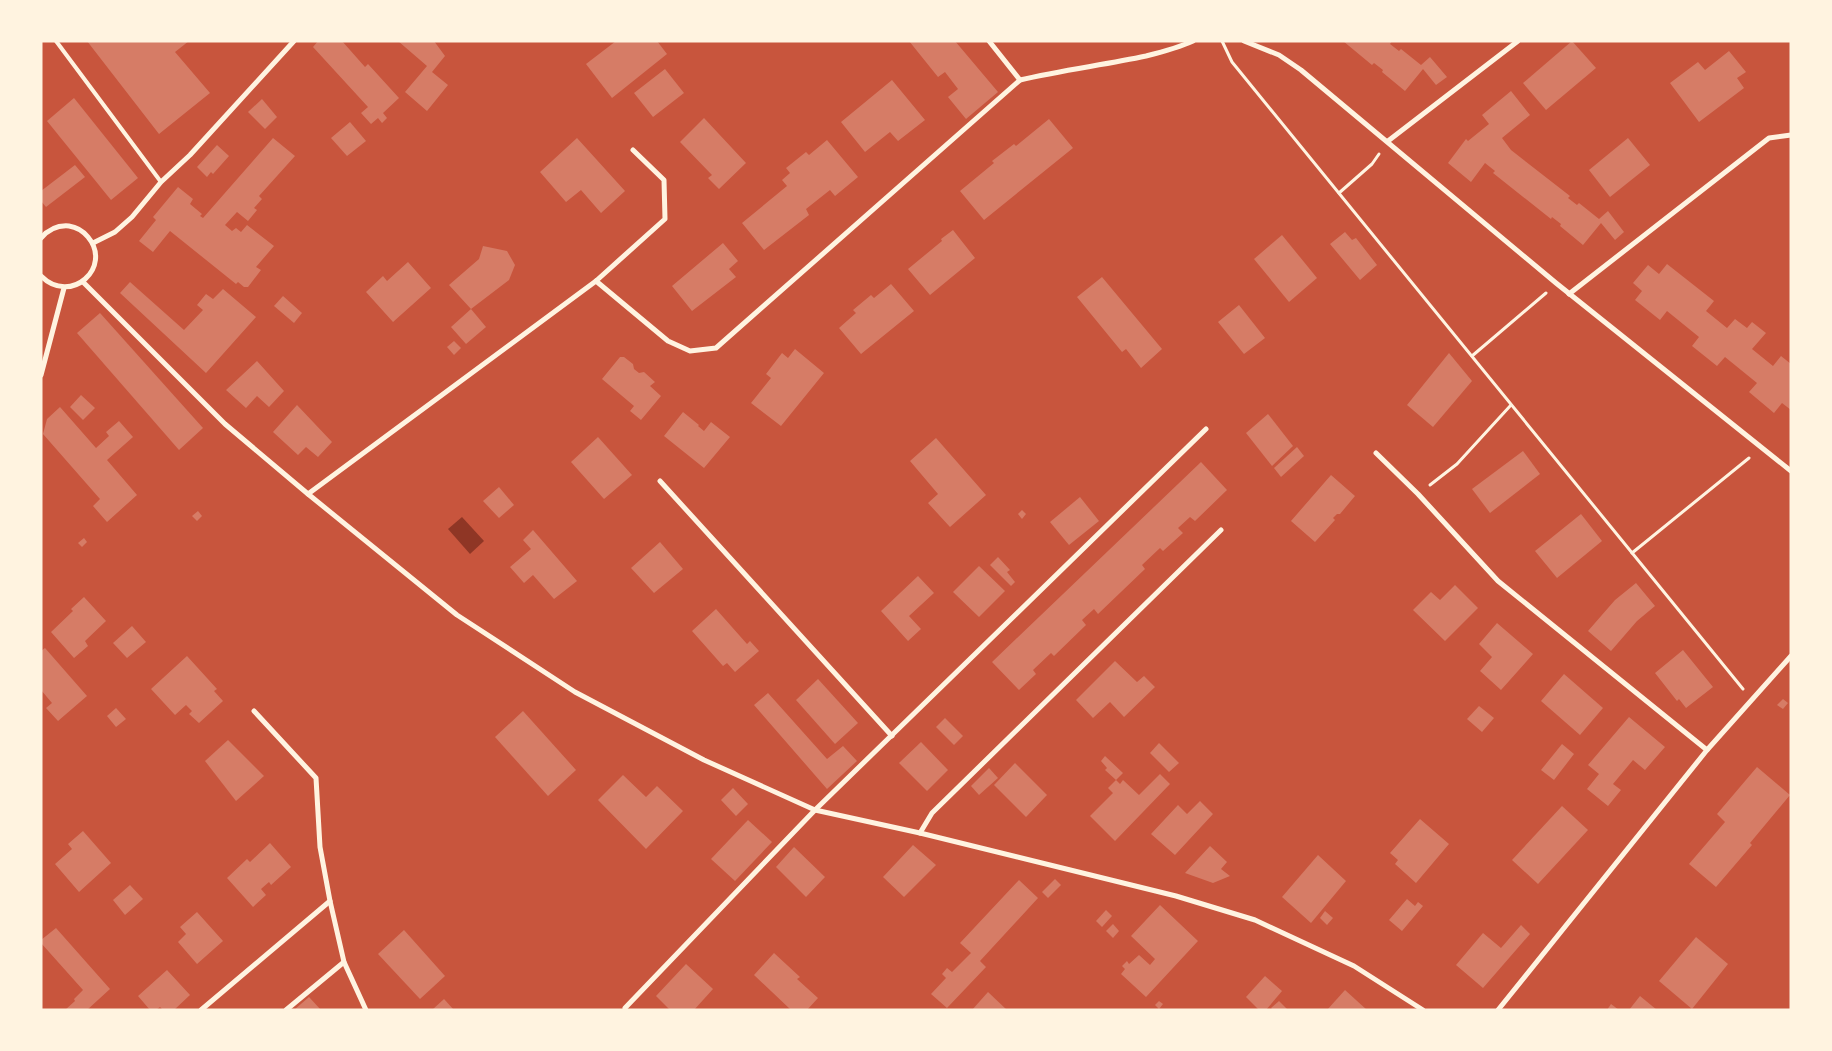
<svg xmlns="http://www.w3.org/2000/svg" width="1832" height="1051" font-family="'IBM Plex Serif',serif">
  <style>
    .water { fill: #8f3625 }
    .building { fill: #d67c66 }
    .lines { fill: none; stroke-linecap: round; stroke-linejoin: round }
    .path { stroke: #fff3e0; stroke-width: 3 }
    .service { stroke: #fff3e0; stroke-width: 4 }
    .minor { stroke: #fff3e0; stroke-width: 5 }
  </style>
  <rect width="100%" height="100%" fill="#c8553d"/>
  <!-- water -->
  <polygon class="water" points="462,517 484,541 470,554 448,529"/>
  <!-- building -->
  <g class="building">
    <polygon points="87,41 189,41 175,52 210,93 159,134"/>
    <polygon points="318,41 342,41 365,67 368,64 399,98 383,113 387,118 382,123 378,118 371,124 361,113 368,107 313,47"/>
    <polygon points="398,41 434,41 445,56 432,72 448,85 427,111 405,92 427,66"/>
    <polygon points="616,41 657,41 667,54 612,98 586,64"/>
    <polygon points="909,41 955,41 998,92 966,119 948,97 958,89 945,72 938,77"/>
    <polygon points="1343,41 1392,41 1390,44 1399,51 1401,49 1421,65 1430,57 1447,77 1436,85 1423,69 1405,91 1382,72 1383,70 1374,63 1372,65"/>
    <polygon points="1572,41 1596,68 1546,110 1523,83"/>
    <polygon points="1729,51 1746,72 1737,78 1744,88 1699,122 1670,83 1698,62 1705,70"/>
    <polygon points="665,69 684,93 653,117 634,93"/>
    <polygon points="892,80 925,120 898,141 890,132 865,152 841,122"/>
    <polygon points="1511,91 1530,115 1502,138 1511,150 1570,196 1568,198 1577,205 1579,203 1599,219 1608,211 1624,232 1615,240 1601,223 1583,245 1560,226 1561,224 1552,217 1551,219 1493,173 1495,171 1485,163 1471,182 1448,163 1466,139 1468,141 1489,124 1482,115"/>
    <polygon points="74,98 138,178 111,200 47,121"/>
    <polygon points="262,99 277,117 265,129 248,112"/>
    <polygon points="704,118 746,163 719,189 708,178 712,175 680,142"/>
    <polygon points="1049,119 1073,148 984,220 960,191 994,163 992,161 1014,144 1016,146"/>
    <polygon points="350,122 366,141 347,156 331,138"/>
    <polygon points="273,138 295,156 259,196 262,199 254,208 257,210 248,221 237,212 225,225 232,231 236,228 241,232 247,225 274,246 256,267 261,270 248,287 244,287 238,282 236,284 170,231 153,252 139,241 156,220 153,217 178,187 193,199 190,204 202,214 200,216 203,218"/>
    <polygon points="577,138 625,191 601,213 581,190 566,202 540,172"/>
    <polygon points="1628,138 1650,165 1610,197 1589,170"/>
    <polygon points="827,140 858,177 835,196 830,190 806,209 809,215 764,250 742,223 787,186 782,180 790,173 786,168 806,152 809,155"/>
    <polygon points="217,145 229,156 213,174 211,172 207,177 197,167"/>
    <polygon points="75,165 85,177 46,207 41,201 41,191"/>
    <polygon points="953,230 975,258 930,295 908,269 942,241 941,239"/>
    <polygon points="1345,232 1352,240 1356,238 1377,265 1360,280 1330,244"/>
    <polygon points="1282,235 1317,278 1289,302 1254,259"/>
    <polygon points="723,243 738,261 729,269 736,277 692,311 672,286"/>
    <polygon points="483,246 507,251 515,265 509,280 471,309 449,285 479,259"/>
    <polygon points="408,262 431,288 393,322 366,292 383,276 387,281"/>
    <polygon points="1667,264 1714,301 1706,311 1727,328 1735,319 1747,328 1752,322 1766,333 1752,349 1773,366 1781,356 1791,364 1791,410 1782,403 1774,413 1749,392 1757,383 1725,357 1717,366 1692,346 1699,337 1667,311 1660,320 1635,300 1642,291 1633,283 1648,265 1659,274"/>
    <polygon points="1102,277 1162,349 1141,368 1126,349 1122,352 1077,297"/>
    <polygon points="130,282 184,330 203,310 197,305 206,294 213,299 223,289 256,317 206,373 120,293"/>
    <polygon points="891,284 914,311 861,354 839,328 856,313 853,310 871,295 874,298"/>
    <polygon points="283,296 302,313 294,323 274,306"/>
    <polygon points="1239,305 1265,338 1244,354 1218,322"/>
    <polygon points="471,309 486,327 466,344 451,327"/>
    <polygon points="100,313 203,428 179,450 77,333"/>
    <polygon points="454,341 461,348 454,355 447,347"/>
    <polygon points="795,349 824,373 781,426 751,403 771,378 766,374 782,353 788,358"/>
    <polygon points="1449,353 1472,381 1433,427 1407,405"/>
    <polygon points="620,357 624,357 633,364 634,369 639,373 644,372 655,382 650,386 661,396 641,420 630,411 634,406 602,379"/>
    <polygon points="257,361 284,391 269,407 257,396 246,408 226,390"/>
    <polygon points="81,395 95,408 83,420 70,407"/>
    <polygon points="297,405 332,442 318,457 306,447 298,455 273,432"/>
    <polygon points="60,407 96,448 109,436 106,432 119,421 133,437 107,460 137,495 107,522 93,506 100,499 43,434 47,419"/>
    <polygon points="683,412 699,425 698,426 704,431 711,422 730,437 704,468 664,436"/>
    <polygon points="1268,414 1293,446 1272,466 1246,433"/>
    <polygon points="598,437 632,475 604,499 571,462"/>
    <polygon points="936,438 986,495 950,527 928,503 938,494 910,461"/>
    <polygon points="1297,447 1304,456 1281,477 1274,468"/>
    <polygon points="1523,451 1540,474 1490,513 1472,489"/>
    <polygon points="1201,462 1227,490 1195,521 1190,517 1178,528 1183,533 1163,551 1160,548 1142,565 1145,569 1098,614 1094,609 1082,620 1086,625 1054,656 1051,653 1033,670 1036,674 1019,690 992,662"/>
    <polygon points="1331,475 1355,496 1340,514 1337,514 1333,518 1335,520 1315,542 1291,521"/>
    <polygon points="499,487 514,505 499,518 483,501"/>
    <polygon points="1080,497 1099,521 1069,545 1050,522"/>
    <polygon points="1022,510 1026,514 1022,519 1018,514"/>
    <polygon points="198,511 202,516 197,521 192,516"/>
    <polygon points="1581,514 1602,541 1557,578 1535,551"/>
    <polygon points="533,530 577,581 554,599 533,575 524,583 510,567 531,549 523,540"/>
    <polygon points="84,538 87,542 82,547 78,543"/>
    <polygon points="660,542 683,569 654,593 631,568"/>
    <polygon points="998,557 1010,570 1007,572 1015,582 1011,586 990,565"/>
    <polygon points="979,566 1005,591 979,617 953,592"/>
    <polygon points="918,576 934,593 909,616 921,629 908,641 881,611"/>
    <polygon points="1636,583 1655,606 1637,621 1611,651 1588,631 1615,600"/>
    <polygon points="1455,585 1478,608 1445,641 1413,610 1431,592 1440,600"/>
    <polygon points="84,597 106,621 85,641 88,646 74,658 51,632 73,611 71,609"/>
    <polygon points="716,609 747,644 750,641 759,651 735,672 727,663 723,666 692,631"/>
    <polygon points="1497,623 1533,654 1501,690 1480,671 1492,657 1479,644"/>
    <polygon points="132,626 146,642 127,658 113,643"/>
    <polygon points="45,648 87,696 58,721 46,708 52,703 41,690 41,651"/>
    <polygon points="1683,650 1713,687 1686,708 1679,699 1677,701 1655,673"/>
    <polygon points="187,656 217,689 214,691 223,701 199,723 189,714 192,711 186,705 175,715 151,689"/>
    <polygon points="1115,661 1137,682 1144,676 1155,687 1124,717 1110,702 1093,718 1076,700"/>
    <polygon points="1564,674 1603,708 1580,735 1541,701"/>
    <polygon points="818,679 858,723 835,744 796,700"/>
    <polygon points="768,693 827,759 843,746 857,761 827,789 754,705"/>
    <polygon points="1783,699 1788,703 1783,709 1777,705"/>
    <polygon points="1479,706 1494,718 1482,732 1467,719"/>
    <polygon points="116,708 126,719 116,727 107,716"/>
    <polygon points="523,711 576,770 548,796 495,737"/>
    <polygon points="1629,717 1665,747 1645,770 1633,760 1613,784 1621,790 1608,806 1587,789 1599,774 1588,765"/>
    <polygon points="945,718 963,736 954,745 936,727"/>
    <polygon points="228,740 264,776 236,801 205,761"/>
    <polygon points="921,742 948,770 927,791 899,763"/>
    <polygon points="1159,743 1179,763 1169,772 1150,753"/>
    <polygon points="1562,744 1574,754 1554,780 1541,770"/>
    <polygon points="1105,756 1123,773 1116,780 1105,770 1107,768 1101,761"/>
    <polygon points="1015,763 1047,795 1026,817 994,785"/>
    <polygon points="1757,767 1790,795 1750,843 1752,845 1716,887 1689,864 1725,822 1717,814"/>
    <polygon points="989,768 998,778 979,795 971,786"/>
    <polygon points="1160,774 1170,784 1115,841 1090,816 1113,793 1108,788 1116,780 1120,784 1123,780 1139,795"/>
    <polygon points="623,775 646,797 657,786 683,811 646,849 598,800"/>
    <polygon points="733,788 748,804 736,816 721,800"/>
    <polygon points="1200,801 1213,814 1175,855 1151,834 1178,805 1187,814"/>
    <polygon points="1562,806 1588,830 1538,884 1512,860"/>
    <polygon points="1420,819 1449,844 1416,883 1395,864 1398,860 1390,853"/>
    <polygon points="748,820 772,842 735,881 711,859"/>
    <polygon points="83,831 111,863 79,892 55,864 72,849 68,844"/>
    <polygon points="270,843 291,867 271,885 269,882 261,889 266,895 253,907 227,878 247,859 250,862"/>
    <polygon points="913,845 936,865 904,897 883,877"/>
    <polygon points="1210,846 1227,862 1221,869 1230,876 1213,883 1185,873"/>
    <polygon points="794,847 825,877 806,897 776,867"/>
    <polygon points="1318,855 1346,881 1311,923 1282,897"/>
    <polygon points="1055,879 1061,885 1048,898 1042,892"/>
    <polygon points="1019,880 1038,898 980,961 986,967 947,1008 931,994 946,978 942,974 947,968 952,972 971,953 960,943"/>
    <polygon points="130,885 143,899 125,915 113,900"/>
    <polygon points="1407,899 1415,906 1418,902 1423,906 1402,931 1389,920"/>
    <polygon points="1160,905 1198,941 1146,997 1121,974 1125,969 1122,966 1127,961 1129,964 1139,955 1150,965 1155,959 1131,936"/>
    <polygon points="1106,910 1112,916 1102,927 1096,921"/>
    <polygon points="1325,911 1333,918 1327,925 1320,918"/>
    <polygon points="197,912 223,941 197,964 178,942 186,934 180,927"/>
    <polygon points="1113,924 1119,931 1113,938 1106,931"/>
    <polygon points="1521,925 1530,934 1483,988 1456,965 1483,933 1501,948"/>
    <polygon points="56,928 110,989 87,1010 65,1010 75,1001 74,999 83,990 41,943 41,940"/>
    <polygon points="404,930 445,976 420,999 378,954"/>
    <polygon points="1696,937 1728,964 1692,1009 1659,981"/>
    <polygon points="774,953 800,977 797,979 818,998 807,1010 791,1010 754,975"/>
    <polygon points="686,964 713,989 694,1010 670,1010 656,996"/>
    <polygon points="167,970 190,995 174,1010 163,1010 160,1007 156,1010 150,1010 138,996"/>
    <polygon points="1265,976 1282,991 1266,1010 1259,1010 1246,997"/>
    <polygon points="1345,990 1367,1010 1327,1010"/>
    <polygon points="988,992 1007,1010 972,1010"/>
    <polygon points="1640,996 1657,1010 1629,1010"/>
    <polygon points="309,997 321,1010 294,1010"/>
    <polygon points="444,999 454,1010 432,1010"/>
    <polygon points="1159,1001 1163,1004 1159,1009 1155,1005"/>
    <polygon points="1279,1001 1287,1009 1286,1010 1273,1010 1271,1008"/>
    <polygon points="1611,1004 1619,1010 1607,1010"/>
  </g>
  <g class="lines">
    <!-- path -->
    <g class="path">
      <polyline points="1222,41 1232,62 1743,689"/>
      <polyline points="1339,193 1372,164 1379,154"/>
      <polyline points="1472,356 1546,293"/>
      <polyline points="1430,485 1457,464 1511,405"/>
      <polyline points="1632,553 1749,458"/>
    </g>
    <!-- service -->
    <polyline class="service" points="56,41 161,182"/>
    <!-- minor -->
    <g class="minor">
      <polyline points="989,41 1020,80"/>
      <polyline points="1244,41 1279,55 1301,70 1556,283 1791,471"/>
      <polyline points="1388,141 1518,41"/>
      <path d="M41 238C49 229 58 225 69 226 76 227 83 231 88 237 113 267 71 306 41 276"/>
      <polyline points="93,243 115,232 132,217 161,182 190,155 294,41"/>
      <path d="M596 281 668 341 690 351 716 348 1020 80C1062 70 1104 65 1146 56 1162 52 1178 48 1193 41"/>
      <polyline points="83,282 225,424 308,494 457,615 575,692 704,760 815,810 920,833 1176,896 1255,920 1354,966 1423,1010"/>
      <polyline points="1569,294 1769,138 1791,135"/>
      <polyline points="41,375 64,288"/>
      <polyline points="1376,453 1418,494 1498,581 1707,750"/>
      <polyline points="660,481 892,736"/>
      <polyline points="308,494 596,281 665,219 664,180 633,150"/>
      <polyline points="254,711 316,778 320,847 330,901 344,962 366,1010"/>
      <polyline points="920,833 932,813 1221,530"/>
      <polyline points="625,1008 815,810 1206,429"/>
      <polyline points="201,1010 330,901"/>
      <polyline points="286,1010 344,962"/>
      <polyline points="1498,1010 1707,750 1791,656"/>
    </g>
  </g>
  <!-- border -->
  <rect width="1832" height="1051" fill="none" stroke="#fff3e0" stroke-width="85"/>
</svg>
